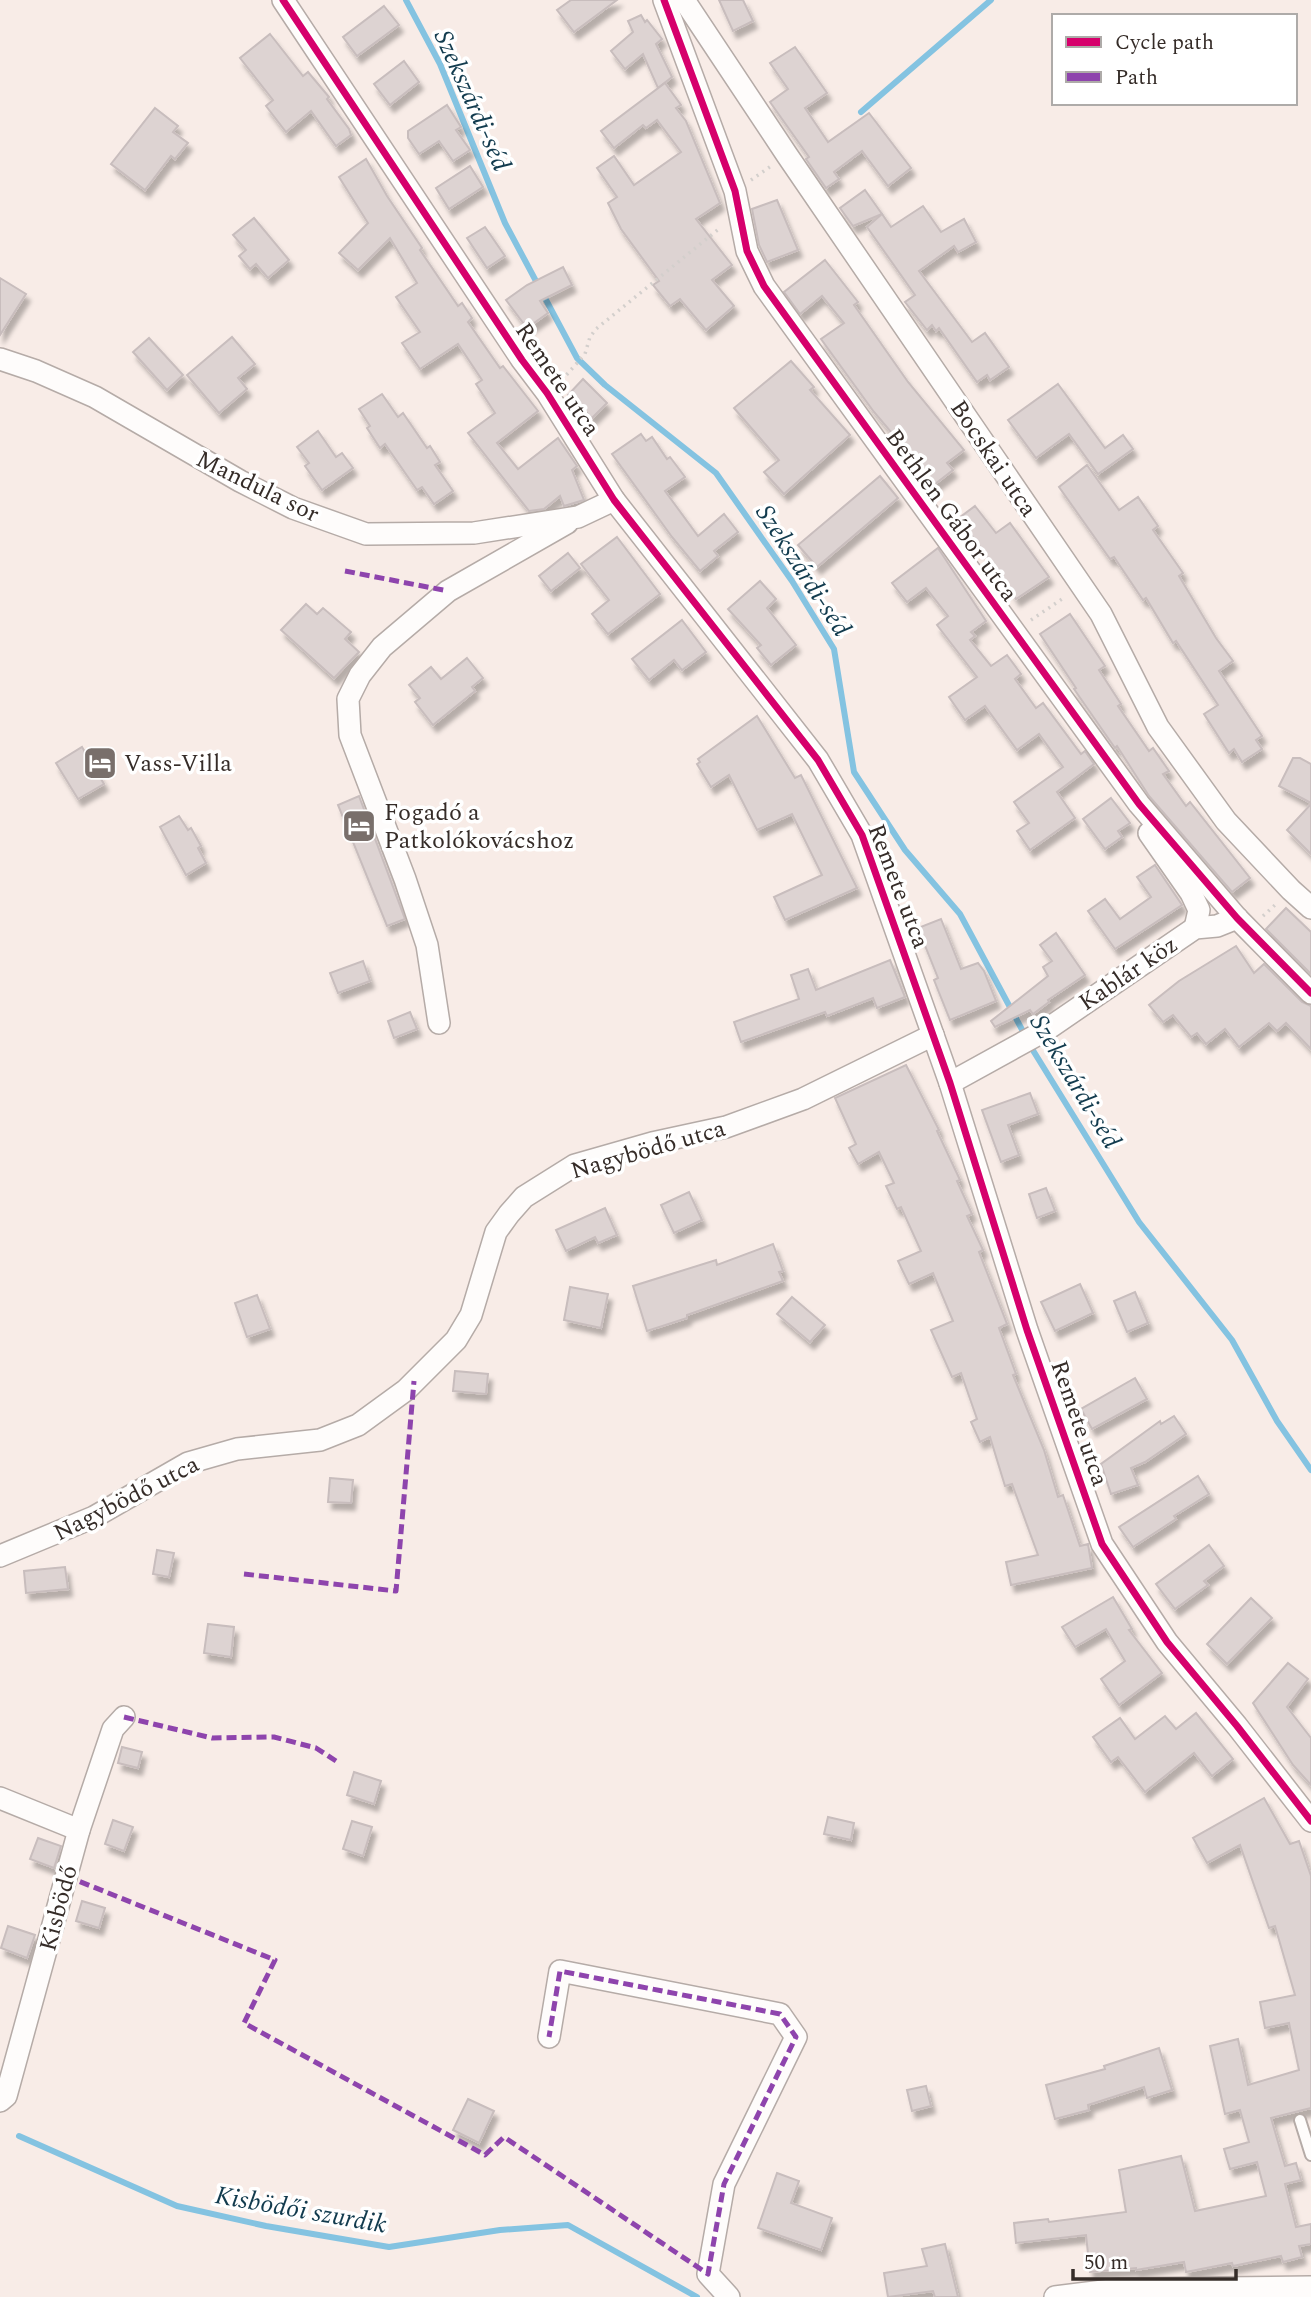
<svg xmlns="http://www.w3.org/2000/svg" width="1311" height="2297" font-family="Spectral,serif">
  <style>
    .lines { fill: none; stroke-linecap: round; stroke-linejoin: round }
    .stream { stroke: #84c3e1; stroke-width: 6 }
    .building { fill: #ddd3d2; stroke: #c8bdbd; stroke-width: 2; filter: url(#shadow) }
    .lane-casing { stroke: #b5aba7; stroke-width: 14 }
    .street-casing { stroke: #b5aba7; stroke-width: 24 }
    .path { stroke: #d3cfcc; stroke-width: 3.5; stroke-dasharray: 2 5; stroke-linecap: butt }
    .lane { stroke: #fefcfb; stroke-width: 10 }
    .street { stroke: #fefcfb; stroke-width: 21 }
    .quiet { stroke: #8e44ad; stroke-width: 5; stroke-dasharray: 10 5; stroke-linecap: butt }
    .cycleway-casing { stroke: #fff; stroke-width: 11 }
    .cycleway { stroke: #d6006c; stroke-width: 7 }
    .labels { text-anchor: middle; stroke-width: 7; stroke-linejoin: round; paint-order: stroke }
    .street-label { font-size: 24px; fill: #352c28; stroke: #fff }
    .poi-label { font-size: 24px; fill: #352c28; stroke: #fff; text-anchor: start }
    .water-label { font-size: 26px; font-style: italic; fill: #123b4e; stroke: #fff }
  </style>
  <defs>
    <filter id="shadow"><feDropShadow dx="4" dy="7" stdDeviation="2" flood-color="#0004"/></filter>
  </defs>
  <rect width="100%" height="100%" fill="#f8ece7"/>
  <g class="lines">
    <!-- stream -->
    <g class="stream">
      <polyline points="406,0 440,64 505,223 577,358 605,385 716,473 792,581 834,649 854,772 905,850 960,914 1034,1052 1139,1222 1232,1340 1277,1421 1311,1470"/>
      <polyline points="861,112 991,0"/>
      <polyline points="19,2136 177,2206 266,2226 389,2247 500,2230 568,2225 697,2297"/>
    </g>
  </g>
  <!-- building -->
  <g class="building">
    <polygon points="571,0 617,0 574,32 557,10"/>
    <polygon points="719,0 743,0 753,21 733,31"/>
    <polygon points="384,6 399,25 357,56 343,37"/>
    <polygon points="641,15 645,22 647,20 662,39 656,44 672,77 658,88 643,54 625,69 611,51 633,32 628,21"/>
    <polygon points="270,34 303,76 308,72 329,97 327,99 349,129 351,135 336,146 311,111 286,132 266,106 273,100 240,58"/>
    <polygon points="795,47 827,93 805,108 828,142 869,113 911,168 888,186 862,151 834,172 839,179 826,188 806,159 809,157 770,102 788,89 770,63"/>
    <polygon points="404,61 419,82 390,105 374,84"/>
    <polygon points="665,83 681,105 676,108 686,121 720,203 696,219 732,265 712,280 734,306 706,330 680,299 670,306 653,285 659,281 621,229 608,203 617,197 597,168 614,156 634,185 681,152 657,120 646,128 643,125 614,148 601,131"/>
    <polygon points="447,105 461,127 456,130 470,150 453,161 439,141 419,154 408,138 408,131"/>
    <polygon points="155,108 178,126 173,132 188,143 175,159 171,156 145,190 111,164"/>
    <polygon points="366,159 387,196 422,248 420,250 458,306 462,303 472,318 468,322 500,368 503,366 538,411 497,443 518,469 558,438 577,466 572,470 584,500 564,506 560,496 544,509 529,511 468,433 495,413 476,384 482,380 458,344 420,369 402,343 420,332 396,297 417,283 390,238 358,270 339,253 368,223 339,177"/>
    <polygon points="470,166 483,187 449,209 436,188"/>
    <polygon points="865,190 882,214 853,226 840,208"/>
    <polygon points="777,200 798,250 767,262 759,245 752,209"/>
    <polygon points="923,206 941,232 964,219 976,242 958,252 954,246 919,271 972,342 985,333 1009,367 990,380 987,375 977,382 939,328 936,331 932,325 927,330 905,302 915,295 867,227 882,214 891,227"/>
    <polygon points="254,218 289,260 268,278 256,264 250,269 239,256 246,250 233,235"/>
    <polygon points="485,227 505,256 487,268 467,238"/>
    <polygon points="825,260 858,302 854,305 908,382 964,450 947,463 953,470 935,484 874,412 821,339 844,323 822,296 800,314 784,292"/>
    <polygon points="563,267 572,285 540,301 548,313 527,328 506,300 527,285"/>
    <polygon points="0,278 26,294 0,335"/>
    <polygon points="232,337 255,364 238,378 247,389 219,413 187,375"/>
    <polygon points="149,338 183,375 167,390 133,352"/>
    <polygon points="791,361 814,387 810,390 850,435 784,494 764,472 779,460 734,408"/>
    <polygon points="583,379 607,403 592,418 568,395"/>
    <polygon points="1058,384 1105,448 1123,435 1133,449 1098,474 1069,434 1036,458 1008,420"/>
    <polygon points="382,394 398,417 403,413 427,448 430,446 440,462 435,465 453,491 434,504 422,487 417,490 385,444 380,448 367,428 370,426 359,409"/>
    <polygon points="318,431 336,457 342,453 353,468 322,490 305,466 309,463 297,447"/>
    <polygon points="641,434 646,441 652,437 667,459 670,457 685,477 665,491 698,536 724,514 738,532 714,551 718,556 700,571 672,537 612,454"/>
    <polygon points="1087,465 1119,510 1138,497 1158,526 1153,530 1183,573 1179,576 1216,638 1233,661 1219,671 1262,736 1256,740 1262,749 1242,762 1234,749 1229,753 1204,714 1218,705 1176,641 1173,643 1146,598 1143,600 1114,557 1110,559 1059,487"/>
    <polygon points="880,476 898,498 817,567 798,545"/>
    <polygon points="975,506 996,533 1010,523 1049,577 1016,599 1007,584 959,518"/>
    <polygon points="617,537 660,594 608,634 592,614 609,600 581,564"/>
    <polygon points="938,548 986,621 971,632 975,636 970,640 991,666 1007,655 1021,674 1015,679 1036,708 1043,703 1081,754 1085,751 1094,764 1057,792 1075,818 1030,850 1017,831 1029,823 1014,802 1063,767 1039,734 1017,750 985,706 965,720 949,697 977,677 937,625 948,616 926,588 907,602 892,583"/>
    <polygon points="568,553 580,568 551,591 539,576"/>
    <polygon points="760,581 776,599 767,608 796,645 771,665 757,648 761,645 728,609"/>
    <polygon points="306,604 317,614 323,608 351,632 345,639 359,652 334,678 281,630"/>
    <polygon points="1070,614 1105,666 1099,670 1121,704 1118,706 1149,751 1153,748 1169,771 1163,774 1186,806 1190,802 1250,878 1232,892 1149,796 1117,746 1115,748 1074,689 1076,688 1040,634"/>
    <polygon points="682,620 706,652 682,670 674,660 649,680 632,659"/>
    <polygon points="467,658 483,678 472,687 475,691 433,725 415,702 420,698 409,685 431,667 441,679"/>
    <polygon points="757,716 795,778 801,775 857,888 785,920 774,897 822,875 792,814 757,830 729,775 711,787 697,764 700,762 698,759"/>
    <polygon points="82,747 104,784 78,799 56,763"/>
    <polygon points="1293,758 1300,758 1311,764 1311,803 1279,786"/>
    <polygon points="359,796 405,919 387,926 338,805"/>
    <polygon points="1111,798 1130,823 1118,831 1122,837 1105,849 1083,819"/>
    <polygon points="1311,804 1311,854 1287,830"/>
    <polygon points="179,816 188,830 191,828 201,846 198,848 206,863 186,875 160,827"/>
    <polygon points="1155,865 1182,905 1115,949 1088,911 1105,899 1120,919 1151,897 1137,877"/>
    <polygon points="1286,908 1311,932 1311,974 1266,929"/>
    <polygon points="941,919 961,969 978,963 984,971 996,1001 950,1020 934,980 938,978 918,928"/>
    <polygon points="1056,933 1085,975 1048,1000 1049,1002 1033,1014 1030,1010 995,1027 991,1021 1048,976 1043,967 1052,961 1040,945"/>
    <polygon points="1236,946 1254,973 1264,964 1302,1002 1311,1006 1311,1049 1286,1023 1277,1031 1269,1023 1239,1047 1225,1029 1206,1044 1197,1033 1191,1037 1173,1015 1163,1022 1149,1005 1179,981"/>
    <polygon points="890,960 905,997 877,1008 873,998 827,1016 825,1012 741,1042 734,1022 799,999 791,975 808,969 816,990"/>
    <polygon points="363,961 370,981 338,993 330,973"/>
    <polygon points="410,1012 417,1029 394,1038 388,1021"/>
    <polygon points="906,1065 939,1130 937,1131 960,1180 957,1181 972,1214 967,1216 983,1250 979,1252 1007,1324 999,1328 1016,1374 1013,1375 1044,1450 1058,1497 1063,1495 1080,1546 1088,1544 1092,1568 1011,1585 1006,1562 1038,1555 1012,1484 1005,1486 990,1437 980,1442 971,1422 977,1419 961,1373 952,1377 931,1330 953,1321 933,1273 909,1284 898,1261 921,1251 901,1207 897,1209 886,1186 894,1183 879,1152 858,1164 849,1148 856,1144 835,1098"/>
    <polygon points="1030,1093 1038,1114 1008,1125 1019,1155 1001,1162 982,1110"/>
    <polygon points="1046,1188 1055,1211 1037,1218 1029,1194"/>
    <polygon points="689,1192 702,1220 674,1233 661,1205"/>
    <polygon points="605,1208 617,1235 598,1243 595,1237 566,1251 556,1230"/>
    <polygon points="773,1244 783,1271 779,1272 783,1281 687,1315 687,1318 647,1331 633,1286 716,1260 717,1265"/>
    <polygon points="1080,1284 1093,1313 1055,1331 1041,1302"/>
    <polygon points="570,1287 608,1294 601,1328 564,1320"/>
    <polygon points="1135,1292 1148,1323 1127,1332 1114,1301"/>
    <polygon points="257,1295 270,1329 247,1337 235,1303"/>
    <polygon points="792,1297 825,1325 810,1342 777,1314"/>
    <polygon points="455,1371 488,1374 486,1394 453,1391"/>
    <polygon points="1135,1378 1147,1399 1092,1429 1081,1409"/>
    <polygon points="1174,1416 1186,1434 1145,1462 1131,1468 1138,1485 1111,1494 1101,1464 1160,1421 1161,1424"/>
    <polygon points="1198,1476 1209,1494 1174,1516 1176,1519 1133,1547 1119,1527"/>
    <polygon points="330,1478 353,1480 351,1503 328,1502"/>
    <polygon points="1209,1545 1224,1566 1204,1581 1208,1585 1175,1609 1156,1584"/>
    <polygon points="157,1550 174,1553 169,1577 153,1574"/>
    <polygon points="65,1567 68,1589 26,1593 24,1571"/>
    <polygon points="1113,1597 1132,1629 1129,1630 1162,1673 1119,1705 1101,1679 1125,1661 1106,1629 1075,1647 1062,1627"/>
    <polygon points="1251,1598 1272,1618 1227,1664 1207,1644"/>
    <polygon points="208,1624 234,1627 231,1657 204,1653"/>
    <polygon points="1288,1663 1308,1679 1287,1707 1311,1738 1311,1785 1293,1765 1253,1703"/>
    <polygon points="1196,1713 1233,1759 1212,1776 1194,1753 1145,1792 1118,1757 1111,1762 1093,1737 1120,1718 1135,1739 1165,1716 1176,1729"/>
    <polygon points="122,1747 142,1752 138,1768 118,1763"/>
    <polygon points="354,1772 381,1781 374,1804 347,1795"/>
    <polygon points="1264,1798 1290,1844 1299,1841 1311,1876 1311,2108 1271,2118 1285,2166 1296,2163 1301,2180 1285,2184 1296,2227 1311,2224 1311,2244 1299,2246 1302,2257 1283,2262 1281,2256 1233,2266 1232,2263 1186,2272 1184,2262 1136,2270 1136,2268 1090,2272 1086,2235 1016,2243 1014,2223 1048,2219 1049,2222 1126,2212 1119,2170 1181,2156 1195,2211 1266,2196 1257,2162 1230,2169 1224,2149 1249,2142 1240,2110 1225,2114 1210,2046 1238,2039 1248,2085 1299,2070 1289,2023 1265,2028 1260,2002 1295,1995 1275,1926 1269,1928 1240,1845 1207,1863 1193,1838"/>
    <polygon points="828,1817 854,1823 851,1840 824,1834"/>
    <polygon points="113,1820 133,1827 124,1851 105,1844"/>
    <polygon points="352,1821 372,1827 363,1856 343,1849"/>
    <polygon points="38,1838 61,1846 54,1868 30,1859"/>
    <polygon points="82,1901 105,1908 99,1928 76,1921"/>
    <polygon points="8,1926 35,1935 27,1958 1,1948"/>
    <polygon points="1159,2048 1172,2090 1147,2098 1144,2087 1088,2105 1089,2110 1055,2119 1046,2085 1105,2069 1104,2066"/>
    <polygon points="926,2086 931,2106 912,2111 907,2090"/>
    <polygon points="468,2099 494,2111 479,2143 453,2130"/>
    <polygon points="777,2173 799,2181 791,2203 832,2218 821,2250 758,2228"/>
    <polygon points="945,2244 958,2297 935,2297 933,2291 888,2297 884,2273 927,2266 922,2249"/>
  </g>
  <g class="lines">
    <!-- lane casing -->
    <g class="lane-casing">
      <polyline id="lane" points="1300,2120 1311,2155"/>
    </g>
    <!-- street casing -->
    <g class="street-casing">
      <g id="street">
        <polyline points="283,0 522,360 547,393 614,500 818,760 862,835 950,1083 1027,1330 1102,1544 1167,1642 1237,1726 1311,1821"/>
        <polyline points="664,0 735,191 747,251 764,286 1139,804 1237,918 1311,993"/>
        <polyline points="684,0 787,155 1101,614 1158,727 1226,821 1291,890 1311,908"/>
        <polyline points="0,359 36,371 95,397 240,481 293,508 366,534 474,533 578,517 614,500"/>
        <polyline points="1149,833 1191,893 1199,910 1195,928"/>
        <polyline points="439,1023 427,945 405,879 350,735 348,699 360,675 382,647 448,591 567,523"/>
        <polyline points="950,1083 1046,1030 1195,928 1217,926 1237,918"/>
        <polyline points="0,1556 94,1517 188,1463 237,1449 320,1440 358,1425 406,1390 456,1340 471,1315 496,1232 509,1214 524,1197 575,1165 652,1143 726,1127 803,1099 933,1035"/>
        <polyline points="0,1798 79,1830"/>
        <polyline points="549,2037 560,1971 780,2014 796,2037 724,2184 708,2274 729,2297"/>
        <polyline points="0,2101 6,2096 79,1830 113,1729 124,1717"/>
        <polyline points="1055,2297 1119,2289 1311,2287"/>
      </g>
    </g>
    <!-- path -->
    <g class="path">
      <polyline points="751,180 771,166"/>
      <polyline points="562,380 585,354 590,337 596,329 720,228"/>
      <polyline points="1031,620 1065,597"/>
      <polyline points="1263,916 1275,905"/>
    </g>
    <!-- lane -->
    <use href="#lane" class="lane"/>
    <!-- street -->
    <use href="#street" class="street"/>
    <!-- quiet -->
    <g class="quiet">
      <polyline points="345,571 448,591"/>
      <polyline points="244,1574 396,1591 414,1381"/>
      <polyline points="124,1717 212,1738 274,1737 316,1748 336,1761"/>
      <polyline points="66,1876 275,1960 244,2023 485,2155 504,2137 708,2274 724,2184 796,2037 780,2014 560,1971 549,2037"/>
    </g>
    <!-- cycleway casing -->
    <g class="cycleway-casing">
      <g id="cycleway">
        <polyline points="283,0 522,360 547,393 614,500 818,760 862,835 950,1083 1027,1330 1102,1544 1167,1642 1237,1726 1311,1821"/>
        <polyline points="664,0 735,191 747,251 764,286 1139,804 1237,918 1311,993"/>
      </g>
    </g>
    <!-- cycleway -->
    <use href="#cycleway" class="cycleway"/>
  </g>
  <!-- icons -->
  <defs>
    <g id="hotel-square" transform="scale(1.75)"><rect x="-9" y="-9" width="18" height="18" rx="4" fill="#796f6b" stroke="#fff"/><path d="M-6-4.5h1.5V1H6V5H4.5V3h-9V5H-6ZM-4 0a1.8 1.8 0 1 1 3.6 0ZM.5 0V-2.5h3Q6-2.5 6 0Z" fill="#fff"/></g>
  </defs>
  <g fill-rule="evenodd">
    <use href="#hotel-square" x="100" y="763"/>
    <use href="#hotel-square" x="359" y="826"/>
  </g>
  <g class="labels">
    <!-- street labels -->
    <g class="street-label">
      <text transform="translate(558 379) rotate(56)" y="8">Remete utca</text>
      <text transform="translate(994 458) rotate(56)" y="8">Bocskai utca</text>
      <text transform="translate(258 486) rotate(26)" y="8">Mandula sor</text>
      <text transform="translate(952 515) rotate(54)" y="8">Bethlen Gábor utca</text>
      <text transform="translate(899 886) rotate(69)" y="8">Remete utca</text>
      <text transform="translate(1128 973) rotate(-34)" y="8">Kablár köz</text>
      <text transform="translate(648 1149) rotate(-16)" y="8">Nagybödő utca</text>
      <text transform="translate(1080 1423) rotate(71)" y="8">Remete utca</text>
      <text transform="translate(126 1498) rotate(-27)" y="8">Nagybödő utca</text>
      <text transform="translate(58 1908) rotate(-75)" y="8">Kisbödő</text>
    </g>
    <!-- poi labels -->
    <g class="poi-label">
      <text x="124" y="771">Vass-Villa</text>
      <text x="384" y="820">Fogadó a<tspan x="384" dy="28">Patkolókovácshoz</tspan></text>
    </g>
    <!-- water labels -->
    <g class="water-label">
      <text transform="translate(473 100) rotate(66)" y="9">Szekszárdi-séd</text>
      <text transform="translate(804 570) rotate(57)" y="9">Szekszárdi-séd</text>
      <text transform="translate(1076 1081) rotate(59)" y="9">Szekszárdi-séd</text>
      <text transform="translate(301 2209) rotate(10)" y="9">Kisbödői szurdik</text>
    </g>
  </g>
  <!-- legend -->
  <rect x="1052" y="14" width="245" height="91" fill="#ffffff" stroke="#aeaba9" stroke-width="2"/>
  <rect x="1066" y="37" width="35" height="10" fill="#d6006c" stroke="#aeaba9" stroke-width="2"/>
  <text x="1115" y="49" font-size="21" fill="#352c28">Cycle path</text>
  <rect x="1066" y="72" width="35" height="10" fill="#8e44ad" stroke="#aeaba9" stroke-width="2"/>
  <text x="1115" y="84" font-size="21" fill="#352c28">Path</text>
  <!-- scale -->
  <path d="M1073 2269v10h163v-10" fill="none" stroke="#352c28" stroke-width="3.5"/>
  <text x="1084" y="2269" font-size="21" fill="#352c28" stroke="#ffffff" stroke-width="5" paint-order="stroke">50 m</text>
</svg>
